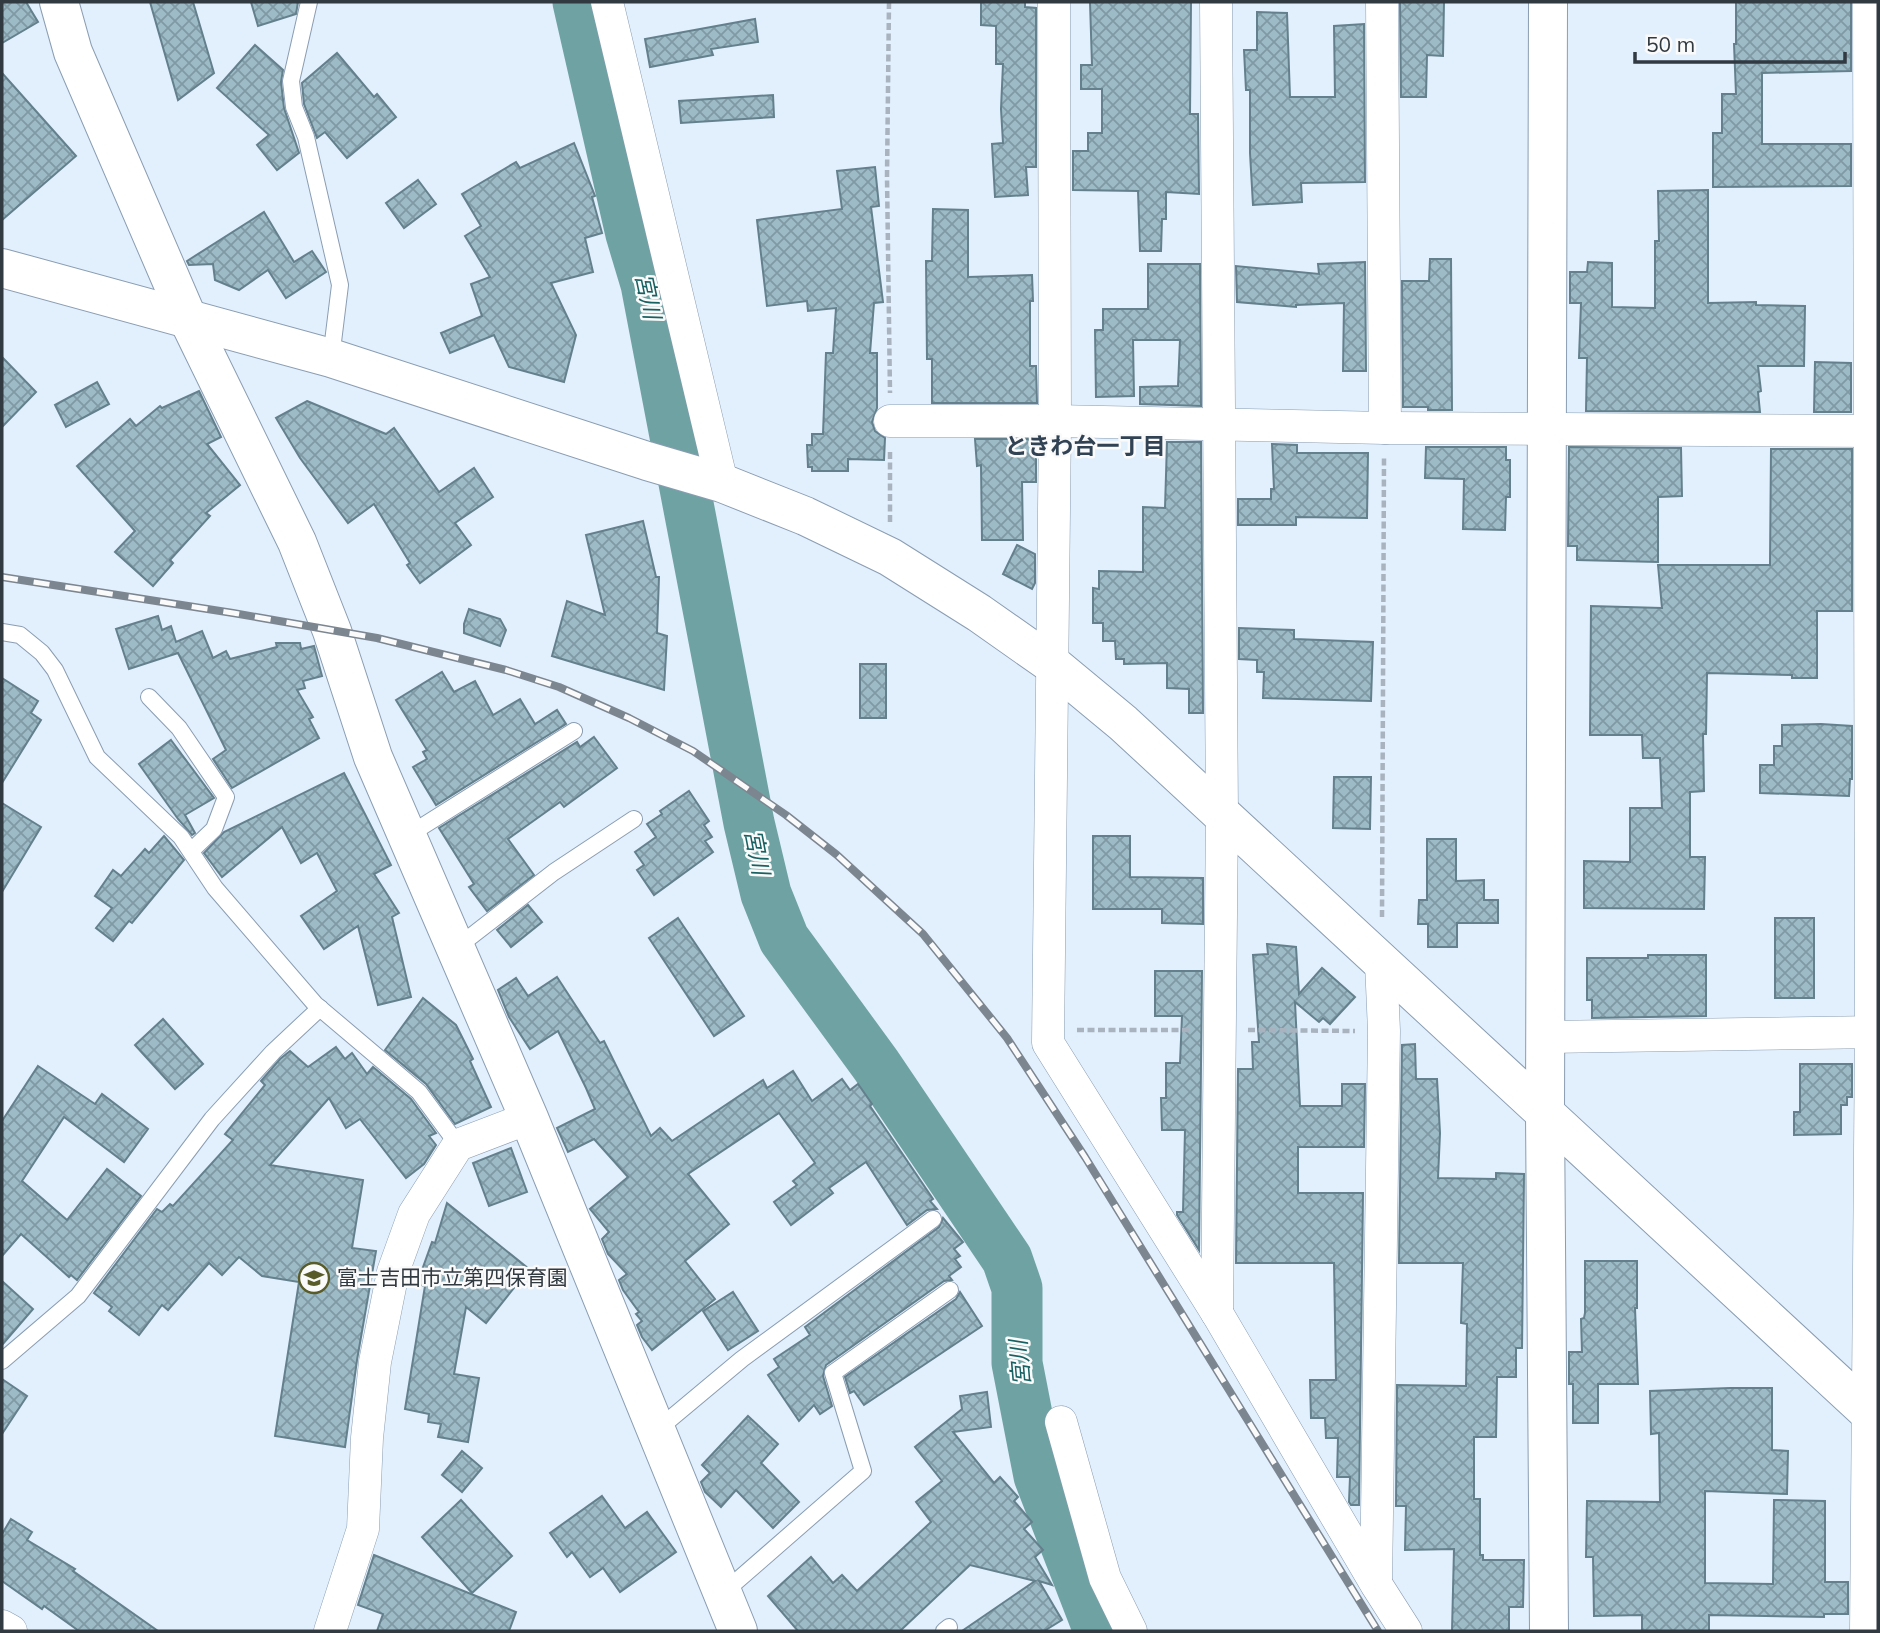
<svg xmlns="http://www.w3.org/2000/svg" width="1880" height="1633" font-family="Mulish,'Noto Sans JP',sans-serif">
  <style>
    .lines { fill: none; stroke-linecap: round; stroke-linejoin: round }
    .river { stroke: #6fa3a3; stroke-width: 51 }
    .building { fill: url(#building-cross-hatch); stroke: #63808c; stroke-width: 2 }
    .service-casing { stroke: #8a9db2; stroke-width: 18 }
    .minor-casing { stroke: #8a9db2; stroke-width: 33 }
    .tertiary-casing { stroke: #8a9db2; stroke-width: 40 }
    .path { stroke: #a8b3bf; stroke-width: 4.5; stroke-dasharray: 7 3.5; stroke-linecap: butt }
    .service { stroke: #fff; stroke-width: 16 }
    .minor { stroke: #fff; stroke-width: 32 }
    .tertiary { stroke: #fff; stroke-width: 38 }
    .rail-casing { stroke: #7c8691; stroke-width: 8 }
    .rail { stroke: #fafafa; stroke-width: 5; stroke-dasharray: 16; stroke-linecap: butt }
    .labels { text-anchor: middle; stroke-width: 5; stroke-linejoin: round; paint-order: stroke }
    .poi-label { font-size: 21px; fill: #313941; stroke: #fafafa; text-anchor: start }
    .water-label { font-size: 23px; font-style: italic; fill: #186162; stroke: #fafafa }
    .neighbourhood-label { font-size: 23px; font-weight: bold; fill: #314254; stroke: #fafafa }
  </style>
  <defs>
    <pattern id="building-cross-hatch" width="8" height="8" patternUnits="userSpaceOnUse" patternTransform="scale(1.75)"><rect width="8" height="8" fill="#9cbbc7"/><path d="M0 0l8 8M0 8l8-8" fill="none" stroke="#8099a3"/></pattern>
  </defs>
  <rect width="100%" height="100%" fill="#e2effc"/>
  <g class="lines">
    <!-- river -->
    <polyline class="river" points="578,2 631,234 646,284 749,823 766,894 784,939 876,1065 1007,1259 1017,1288 1017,1363 1039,1476 1099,1631"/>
  </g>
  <!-- building -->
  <g class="building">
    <polygon points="2,2 26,2 38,22 2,43"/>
    <polygon points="150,2 193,2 214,73 178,100"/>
    <polygon points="251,2 298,2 296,14 258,26"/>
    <polygon points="981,2 1025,2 1025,7 1036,8 1036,167 1026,167 1028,195 995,197 992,144 1003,143 1001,109 1003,64 996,64 996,26 981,25"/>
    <polygon points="1090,2 1191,2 1190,114 1198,114 1199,194 1166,192 1166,219 1162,219 1161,251 1140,251 1138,191 1073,190 1073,151 1088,151 1088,133 1102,133 1102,89 1081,89 1081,65 1092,65"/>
    <polygon points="1400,2 1444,2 1443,56 1427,55 1426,97 1401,97"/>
    <polygon points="1736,2 1851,2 1851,71 1762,73 1762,144 1851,144 1851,186 1713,187 1713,133 1722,133 1722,94 1736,94 1734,44 1736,44"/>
    <polygon points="1257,12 1287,13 1290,97 1335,97 1334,26 1364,24 1365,182 1301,183 1302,202 1253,205 1250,153 1250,90 1246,90 1244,50 1257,50"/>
    <polygon points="755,19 758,42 711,49 713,55 650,67 645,39"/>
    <polygon points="255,45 283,70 281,82 284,108 299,153 277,170 257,145 269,135 217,88"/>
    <polygon points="337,53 374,97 377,94 396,117 347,158 325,132 317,138 304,104 302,83"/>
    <polygon points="2,73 76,156 2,220"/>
    <polygon points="773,95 774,117 681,123 679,101"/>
    <polygon points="574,143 595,196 592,197 602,233 585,238 593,272 551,283 576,335 564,382 509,367 494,335 450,353 441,333 482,316 471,284 490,277 465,236 481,226 462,194 516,162 520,168"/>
    <polygon points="875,167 879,206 871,207 883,302 874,303 870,353 877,353 877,408 872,422 875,431 885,438 884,460 848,459 848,471 812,471 812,467 808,467 807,445 812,445 812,434 823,434 826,353 833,353 836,308 808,311 807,301 767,306 757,220 842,209 837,171"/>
    <polygon points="418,180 436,204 404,228 386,203"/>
    <polygon points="1708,190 1708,303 1756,302 1756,305 1805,306 1804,366 1758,366 1761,391 1758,392 1760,412 1586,411 1587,358 1579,358 1581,303 1570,303 1570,272 1587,272 1588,262 1612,263 1612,307 1655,308 1655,241 1659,241 1658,191"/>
    <polygon points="933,209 968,210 968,277 1032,275 1033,301 1030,301 1030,366 1036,366 1037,403 932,403 932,359 927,359 926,261 932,261"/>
    <polygon points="264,212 294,262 312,251 326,272 286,298 268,270 239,290 215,280 213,264 189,265 187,261"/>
    <polygon points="1430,259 1451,259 1452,410 1428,410 1428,407 1403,407 1402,281 1429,281"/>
    <polygon points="1365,262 1366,371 1343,371 1344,303 1296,305 1296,307 1237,302 1236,266 1319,274 1318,264"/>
    <polygon points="1148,264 1200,264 1201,406 1140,404 1140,387 1178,386 1180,340 1133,340 1134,396 1096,397 1095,330 1103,330 1103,309 1148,309"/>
    <polygon points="2,357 36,392 2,427"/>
    <polygon points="1815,362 1851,363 1851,412 1814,412"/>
    <polygon points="97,382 109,404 66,427 55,405"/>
    <polygon points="199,391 221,437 207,444 240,485 206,513 210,516 170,560 173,563 153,586 115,552 135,531 77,466 130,419 136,426 160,406 162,408"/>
    <polygon points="307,401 386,434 394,428 439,492 474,468 493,497 455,523 471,545 420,583 407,565 410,563 374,504 348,523 300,458 276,418"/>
    <polygon points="975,439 1036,439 1036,482 1022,482 1023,540 982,540 981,465 977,466"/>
    <polygon points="1167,442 1201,442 1203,713 1189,713 1189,689 1167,688 1167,663 1124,664 1124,659 1116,659 1115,641 1103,641 1103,623 1093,623 1093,588 1099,589 1099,571 1143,572 1143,507 1165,508"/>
    <polygon points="1272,444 1297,445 1297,453 1368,453 1367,518 1296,517 1296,525 1238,525 1238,499 1271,499 1271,489 1274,489"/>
    <polygon points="1426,447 1506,447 1506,460 1510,460 1510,497 1506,497 1505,530 1463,529 1464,479 1425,478"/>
    <polygon points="1569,447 1681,448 1682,496 1658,497 1658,562 1577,560 1577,546 1568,546"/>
    <polygon points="1771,449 1852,449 1852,611 1817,611 1817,678 1792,678 1792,675 1707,673 1706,734 1703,734 1704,791 1690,792 1690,857 1705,857 1704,909 1584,908 1584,861 1630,862 1630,808 1662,808 1660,758 1643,758 1642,735 1590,735 1591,606 1662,608 1658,565 1770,565"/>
    <polygon points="643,521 656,577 659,577 657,633 667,636 664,690 552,656 567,601 605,615 586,535"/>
    <polygon points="1017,545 1035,554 1035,583 1032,589 1003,574"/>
    <polygon points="469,609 500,619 506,630 500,646 464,633 464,624"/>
    <polygon points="158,616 162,630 171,626 176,642 202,631 213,658 226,651 230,659 277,647 276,643 300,643 301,649 314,646 322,676 303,681 305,688 297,690 313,717 309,719 319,738 232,788 213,759 226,750 178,653 129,669 116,629"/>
    <polygon points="1239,628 1294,630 1294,639 1373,642 1371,701 1263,698 1264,672 1257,672 1257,660 1239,659"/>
    <rect x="860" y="664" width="26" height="54"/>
    <polygon points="442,672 454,692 475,681 493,715 520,699 535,724 557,710 566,724 436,805 413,767 427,759 423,752 427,750 396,700"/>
    <polygon points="2,678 38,701 31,713 41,720 2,783"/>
    <polygon points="1821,724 1852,726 1852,779 1850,779 1849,796 1760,793 1760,765 1774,765 1774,746 1782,746 1782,725"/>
    <polygon points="594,737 617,768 564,807 560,802 508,839 534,875 487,911 469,887 474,884 439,828 577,742 580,747"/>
    <polygon points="171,740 214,798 185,815 195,833 192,835 178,819 139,764"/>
    <polygon points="344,773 391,865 374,874 399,913 392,917 411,997 378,1005 358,926 324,949 301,916 337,891 317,853 301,863 282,827 222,877 204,853 224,832"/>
    <polygon points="1334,777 1371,777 1370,829 1333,828"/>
    <polygon points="689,791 709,821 704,825 712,837 705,841 713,852 654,895 637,870 644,865 635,852 656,837 647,824 662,814 660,811"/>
    <polygon points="2,803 41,827 2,892"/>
    <polygon points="164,836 184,860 132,923 129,921 113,941 96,928 112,908 95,896 113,870 121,876 145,849 149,853"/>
    <polygon points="1093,836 1130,836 1130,877 1203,878 1203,924 1162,923 1162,909 1093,909"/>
    <polygon points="1427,839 1456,839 1456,881 1484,880 1484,900 1498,900 1498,923 1457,923 1457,947 1428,947 1428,924 1418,924 1419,900 1427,900"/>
    <polygon points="528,905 542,922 511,947 497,930"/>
    <polygon points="678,918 744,1016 714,1036 649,938"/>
    <rect x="1775" y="918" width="39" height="80"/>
    <polygon points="1267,944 1296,947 1299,994 1322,968 1355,997 1330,1024 1323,1018 1319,1022 1295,1002 1300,1106 1342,1106 1342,1084 1365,1084 1364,1147 1298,1147 1298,1193 1363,1193 1359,1505 1351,1505 1349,1502 1350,1477 1337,1477 1338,1438 1326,1438 1325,1418 1311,1418 1310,1380 1336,1380 1334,1263 1236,1263 1238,1069 1253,1069 1252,1042 1259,1042 1253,955 1268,954"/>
    <polygon points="1648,955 1706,955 1706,1016 1592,1018 1592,1000 1587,1000 1587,958 1648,958"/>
    <polygon points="1155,971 1202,971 1199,1250 1177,1215 1177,1212 1183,1212 1185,1130 1162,1130 1161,1098 1166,1098 1166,1063 1180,1063 1182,1016 1155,1016"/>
    <polygon points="557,977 600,1043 604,1041 651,1136 660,1128 672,1141 763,1080 767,1088 793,1071 812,1101 842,1079 850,1090 858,1084 872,1104 870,1106 933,1199 930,1201 937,1209 927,1210 907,1225 866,1162 829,1188 833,1193 791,1225 774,1202 797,1185 793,1181 815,1163 779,1113 688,1174 729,1224 685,1261 715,1299 652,1350 642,1337 637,1325 642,1321 636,1314 639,1312 623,1290 619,1280 627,1274 608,1254 602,1239 609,1232 590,1209 628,1177 594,1139 568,1152 557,1128 595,1109 586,1088 558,1031 530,1049 509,1017 498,990 516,978 528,996"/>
    <polygon points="423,998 456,1025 473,1059 470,1061 491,1107 455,1124 426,1084 385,1050"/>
    <polygon points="163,1019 203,1064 175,1089 135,1045"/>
    <polygon points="1415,1044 1416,1079 1437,1079 1440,1133 1438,1178 1496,1179 1496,1173 1524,1174 1522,1348 1516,1348 1516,1377 1497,1377 1496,1437 1474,1437 1474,1499 1480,1499 1480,1555 1483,1555 1483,1560 1524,1560 1523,1607 1509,1607 1509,1631 1452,1631 1454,1549 1405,1550 1406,1506 1396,1506 1397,1385 1466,1386 1467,1324 1461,1323 1463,1263 1399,1263 1402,1045"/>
    <polygon points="336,1047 345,1059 352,1053 367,1074 373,1067 411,1099 436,1133 429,1136 436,1145 424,1164 406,1178 360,1119 346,1128 329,1098 270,1165 363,1180 352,1248 376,1251 357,1360 345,1447 275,1436 299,1282 262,1276 239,1257 222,1275 209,1263 168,1310 162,1305 139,1335 109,1311 112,1307 94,1293 157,1209 162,1212 170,1204 173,1206 233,1140 225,1134 265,1085 261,1081 280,1059 290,1051 308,1067"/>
    <polygon points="1800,1064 1852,1064 1852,1097 1847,1097 1847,1105 1841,1105 1841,1134 1794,1135 1794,1112 1800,1112"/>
    <polygon points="38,1066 95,1104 102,1094 148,1129 124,1162 64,1117 22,1181 67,1220 107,1169 141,1196 77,1280 71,1275 69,1277 21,1234 2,1256 2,1121"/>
    <polygon points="511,1148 527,1192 489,1206 473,1163"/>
    <polygon points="447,1203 529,1269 486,1323 466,1307 454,1374 479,1378 468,1442 438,1437 441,1424 428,1422 429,1414 405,1409 425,1286 417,1284 432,1242 435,1243"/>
    <polygon points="943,1218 963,1242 954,1249 960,1256 955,1259 961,1267 949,1276 952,1280 944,1281 826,1365 823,1376 832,1406 820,1414 814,1405 799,1421 768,1375 779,1367 774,1359 810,1335 805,1327 939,1227"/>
    <polygon points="1585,1261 1637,1261 1637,1308 1635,1308 1638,1384 1598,1384 1598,1423 1573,1423 1573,1384 1569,1384 1569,1352 1582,1352 1581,1319 1584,1318 1585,1313"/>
    <polygon points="2,1281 33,1309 2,1345"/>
    <polygon points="733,1292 758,1331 728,1350 703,1311"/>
    <polygon points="960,1292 982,1326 864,1405 854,1391 850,1393 845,1377 956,1299"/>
    <polygon points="2,1379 27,1396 2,1434"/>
    <polygon points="1730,1388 1772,1388 1772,1450 1788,1451 1787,1494 1705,1491 1705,1583 1773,1584 1774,1500 1825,1501 1825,1582 1848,1582 1848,1614 1824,1614 1824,1617 1709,1615 1709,1631 1642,1631 1642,1615 1594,1616 1593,1557 1586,1557 1587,1501 1660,1502 1659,1433 1651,1434 1650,1391"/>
    <polygon points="987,1392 991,1427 953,1432 994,1483 1000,1477 1018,1497 1014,1501 1032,1522 1024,1529 1043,1550 1035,1557 1052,1585 1039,1581 1062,1620 1044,1631 962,1631 1035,1581 970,1565 900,1631 798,1631 768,1596 811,1557 833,1583 842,1575 857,1591 931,1522 916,1502 942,1481 915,1447 962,1409 960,1396"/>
    <polygon points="748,1416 778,1444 761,1463 799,1502 773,1528 736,1490 721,1507 705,1492 701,1482 710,1473 702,1465"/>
    <polygon points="462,1451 482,1468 462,1492 442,1475"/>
    <polygon points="602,1496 625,1528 647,1512 676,1552 620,1592 603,1568 590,1577 572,1552 567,1557 550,1533"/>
    <polygon points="461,1500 512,1556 472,1593 422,1537"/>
    <polygon points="11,1519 32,1532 27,1540 75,1569 73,1571 158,1631 79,1631 44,1606 42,1609 2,1581 2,1534"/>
    <polygon points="374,1555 516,1612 509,1631 377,1631 383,1614 358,1605"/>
  </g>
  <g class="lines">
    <!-- service casing -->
    <g class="service-casing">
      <g id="service">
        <polyline points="309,2 291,81 294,107 306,137 340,285 331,358"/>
        <polyline points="2,632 20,635 42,653 55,670 97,757 181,837 215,888 315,1004 419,1092 458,1145"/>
        <polyline points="149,697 179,728 226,797 214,829 191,851"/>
        <polyline points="407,836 574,731"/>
        <polyline points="456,948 554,872 634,819"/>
        <polyline points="2,1361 78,1296 212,1119 273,1052 320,1008"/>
        <polyline points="657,1430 742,1359 933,1219"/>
        <polyline points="723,1593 863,1471 833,1373 950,1290"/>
        <polyline points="944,1631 949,1627"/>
      </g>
    </g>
    <!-- minor casing -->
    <g class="minor-casing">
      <g id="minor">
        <polyline points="607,2 722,483"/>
        <polyline points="1054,2 1055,421 1048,1043 1217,1313 1376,1584 1406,1631"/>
        <polyline points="1216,2 1222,815 1217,1313"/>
        <polyline points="1382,2 1385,428"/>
        <polyline points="890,421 1055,421 1385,428 1878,431"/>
        <polyline points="1546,1037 1878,1032"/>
        <polyline points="1061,1422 1105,1578 1131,1631"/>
        <polyline points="1376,1583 1384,1031 1381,962"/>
        <polyline points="2,1626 11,1631"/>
        <polyline points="330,1631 363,1529 367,1438 375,1362 393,1272 414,1214 458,1145 529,1118"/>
        <polyline points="1866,1631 1871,1032 1869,2"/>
      </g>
    </g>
    <!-- tertiary casing -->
    <g class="tertiary-casing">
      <g id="tertiary">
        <polyline points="59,2 73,52 188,319 297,542 332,631 373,757 529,1118 738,1631"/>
        <polyline points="1548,2 1545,1114 1549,1631"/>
        <polyline points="2,268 331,358 647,461 722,483 805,516 890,557 979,613 1053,665 1123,723 1878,1421"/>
      </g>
    </g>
    <!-- path -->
    <g class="path">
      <polyline points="889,2 887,177 890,393"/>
      <polyline points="890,522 890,451"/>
      <polyline points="1382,917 1384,457"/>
      <polyline points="1077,1030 1190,1030"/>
      <polyline points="1248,1030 1355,1031"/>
    </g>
    <!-- service -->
    <use href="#service" class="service"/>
    <!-- minor -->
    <use href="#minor" class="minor"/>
    <!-- tertiary -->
    <use href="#tertiary" class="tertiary"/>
    <!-- rail casing -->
    <g class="rail-casing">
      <polyline id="rail" points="2,577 233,613 377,638 506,670 559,687 629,718 693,751 786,815 837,855 923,934 1007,1038 1085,1157 1378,1631"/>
    </g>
    <!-- rail -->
    <use href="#rail" class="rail"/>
  </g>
  <!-- icons -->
  <defs>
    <g id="school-ring" transform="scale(1.575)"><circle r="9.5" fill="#fafafa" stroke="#595c29" stroke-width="1.5"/><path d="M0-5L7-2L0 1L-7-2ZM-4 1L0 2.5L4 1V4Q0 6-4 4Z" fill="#595c29"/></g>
  </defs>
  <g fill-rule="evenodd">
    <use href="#school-ring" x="314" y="1278"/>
  </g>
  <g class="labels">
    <!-- poi labels -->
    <g class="poi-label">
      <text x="337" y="1285">富士吉田市立第四保育園</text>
    </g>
    <!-- water labels -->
    <g class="water-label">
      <text transform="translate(648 296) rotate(78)" y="8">宮川</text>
      <text transform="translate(757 852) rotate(79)" y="8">宮川</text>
      <text transform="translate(1020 1363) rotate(-95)" y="8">宮川</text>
    </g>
    <!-- neighbourhood labels -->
    <g class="neighbourhood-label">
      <text x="1085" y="454">ときわ台一丁目</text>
    </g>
  </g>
  <!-- border -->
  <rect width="1880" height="1633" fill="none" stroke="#313941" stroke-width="7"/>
  <!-- scale -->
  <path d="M1635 52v10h210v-10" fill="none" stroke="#313941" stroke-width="3.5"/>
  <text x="1646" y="52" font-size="21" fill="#313941" stroke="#fafafa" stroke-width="5" paint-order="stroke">50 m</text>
</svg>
